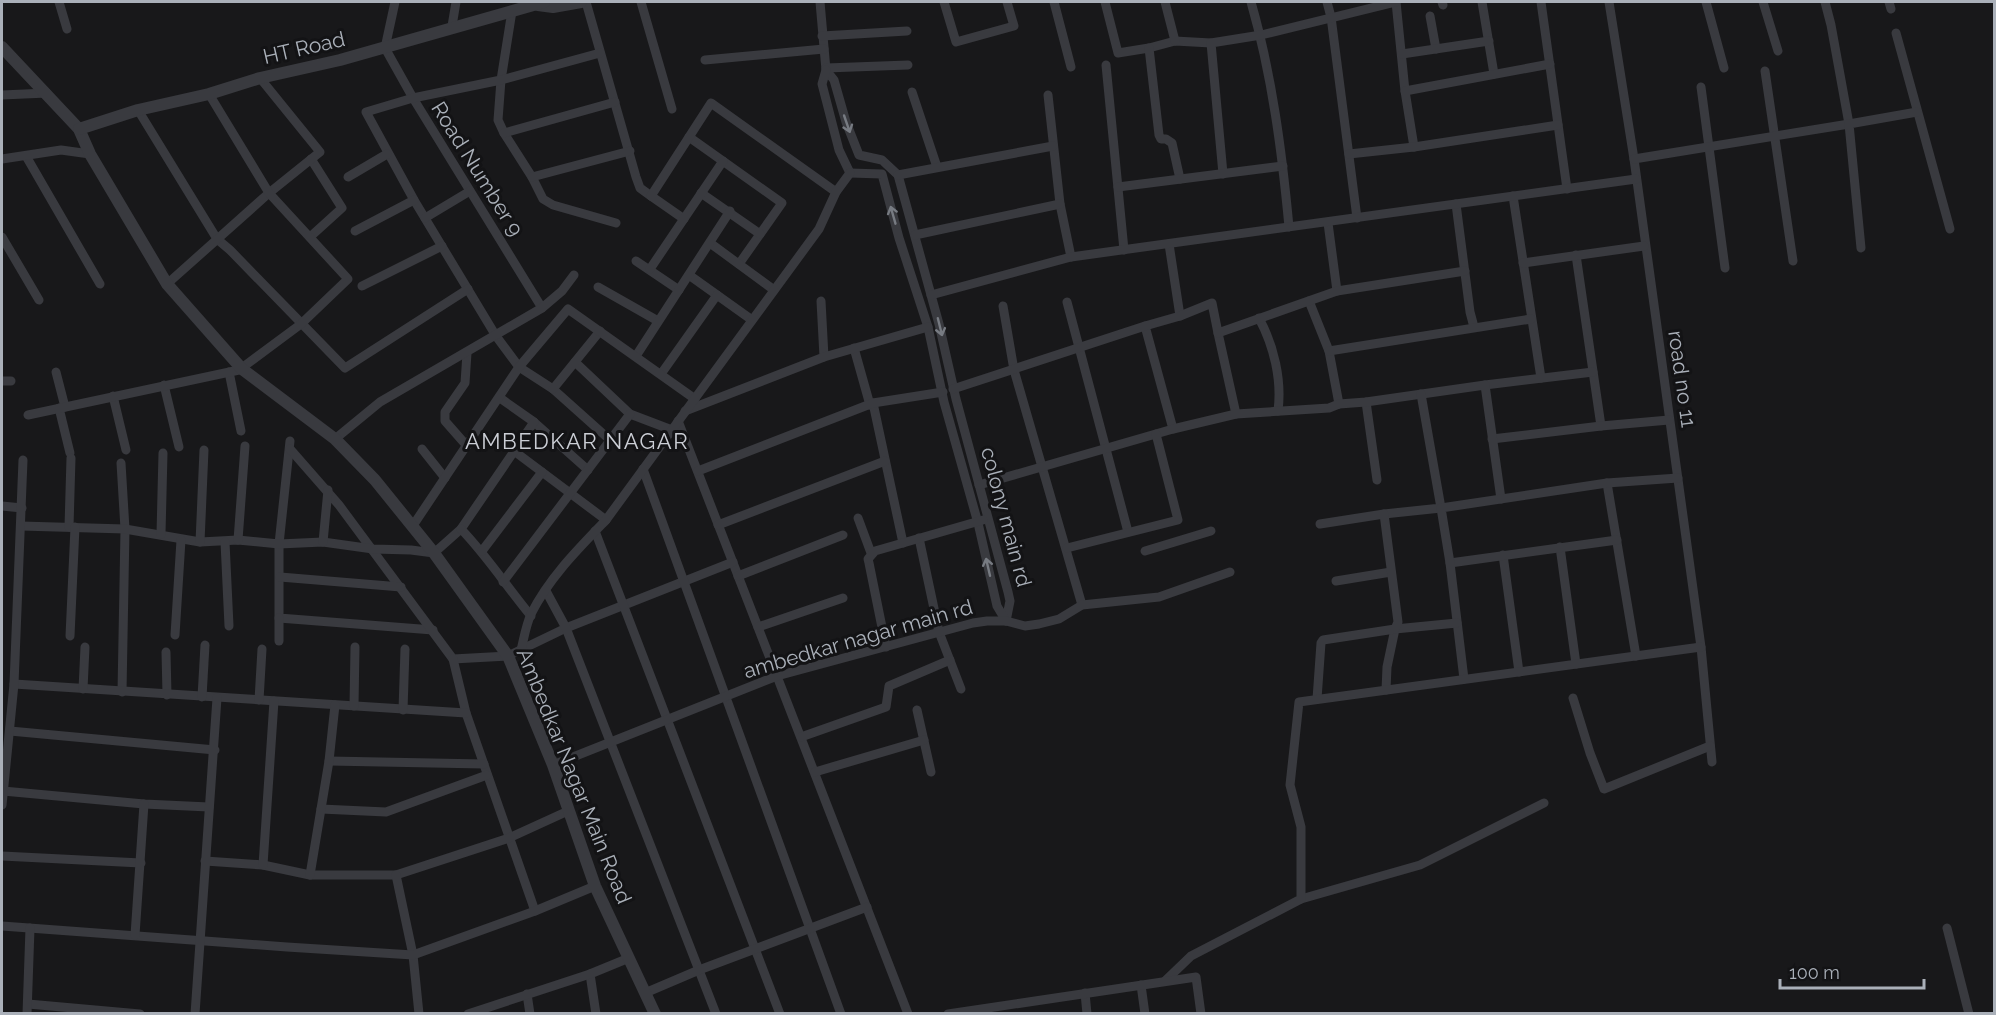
<svg xmlns="http://www.w3.org/2000/svg" width="1996" height="1015" font-family="Raleway,sans-serif">
  <style>
    .lines { fill: none; stroke-linecap: round; stroke-linejoin: round }
    .minor { stroke: #393a3f; stroke-width: 9 }
    .tertiary { stroke: #393a3f; stroke-width: 12 }
    .oneway { stroke: #777b82 }
    .labels { text-anchor: middle; stroke-width: 6; stroke-linejoin: round; paint-order: stroke }
    .street-label { font-size: 21px; fill: #aab0b9; stroke: #131315 }
    .neighbourhood-label { font-size: 22px; letter-spacing: 1.5px; fill: #cbced5; stroke: #131315 }
  </style>
  <rect width="100%" height="100%" fill="#18181a"/>
  <g class="lines">
    <!-- minor -->
    <g class="minor">
      <polyline points="59,2 67,29"/>
      <polyline points="395,2 385,48 413,98 542,308"/>
      <polyline points="586,2 636,177 640,188 651,196"/>
      <polyline points="641,2 672,109"/>
      <polyline points="820,2 826,70 834,80 846,122 859,155 882,160 898,175 939,324 956,399 1008,592 1010,601 1006,621"/>
      <polyline points="944,2 956,42 1014,26 1007,2"/>
      <polyline points="1054,2 1071,67"/>
      <polyline points="1105,2 1118,53 1149,48 1175,41 1211,43"/>
      <polyline points="1165,2 1175,41"/>
      <path d="M1251 2C1272 75 1282 152 1289 227"/>
      <polyline points="1327,2 1331,17 1357,218"/>
      <polyline points="1396,2 1405,91"/>
      <polyline points="1442,2 1443,5"/>
      <polyline points="1482,2 1494,74"/>
      <polyline points="1541,2 1567,189"/>
      <polyline points="1609,2 1634,159 1701,647 1712,762"/>
      <polyline points="1706,2 1724,68"/>
      <polyline points="1763,2 1778,51"/>
      <polyline points="1889,2 1891,9"/>
      <polyline points="512,11 501,80 498,120 504,133 532,177 543,199 553,205 616,223"/>
      <polyline points="1430,16 1436,49"/>
      <polyline points="452,26 456,2"/>
      <polyline points="1896,33 1950,229"/>
      <polyline points="822,36 907,31"/>
      <polyline points="1149,48 1159,135 1161,139 1166,139 1172,143 1180,179"/>
      <polyline points="600,53 501,80 413,98 366,112 414,200 496,336 519,367 553,389 610,440"/>
      <polyline points="1402,54 1489,41"/>
      <polyline points="705,60 824,49"/>
      <polyline points="1106,65 1124,250"/>
      <polyline points="826,68 908,65"/>
      <polyline points="826,70 822,84 839,150 850,173"/>
      <polyline points="1765,71 1793,261"/>
      <polyline points="1701,87 1725,268"/>
      <polyline points="912,92 937,167"/>
      <polyline points="2,95 47,93"/>
      <polyline points="1048,95 1060,204 1071,257"/>
      <polyline points="138,110 217,239 230,250 345,368 468,289"/>
      <polyline points="504,133 615,102"/>
      <polyline points="689,137 782,203 739,264"/>
      <polyline points="1414,147 1405,91 1550,64"/>
      <polyline points="1349,154 1414,147 1558,125"/>
      <polyline points="26,156 100,284"/>
      <polyline points="2,159 61,150 90,154"/>
      <polyline points="1634,159 1849,124 1831,25 1825,2"/>
      <polyline points="850,173 882,174 899,238 928,327 944,402 978,523 997,606 1006,621"/>
      <polyline points="1223,174 1211,43 1261,35 1396,2"/>
      <polyline points="898,175 1053,146"/>
      <polyline points="348,177 387,154"/>
      <polyline points="532,177 630,151"/>
      <polyline points="1118,187 1283,166"/>
      <polyline points="701,193 760,234"/>
      <polyline points="1513,196 1541,378"/>
      <polyline points="1456,204 1470,312 1474,327"/>
      <polyline points="425,218 470,191"/>
      <polyline points="684,219 651,196 711,103 836,192"/>
      <polyline points="1328,223 1337,291"/>
      <polyline points="355,231 414,200"/>
      <polyline points="915,235 1060,204"/>
      <polyline points="2,237 39,300"/>
      <polyline points="310,237 342,208 311,159"/>
      <polyline points="710,243 774,290"/>
      <polyline points="1169,244 1180,316"/>
      <polyline points="1861,248 1849,124 1917,112"/>
      <polyline points="1576,255 1601,426"/>
      <polyline points="636,261 679,290"/>
      <polyline points="1523,263 1644,246"/>
      <polyline points="650,269 723,161"/>
      <polyline points="689,275 752,320"/>
      <polyline points="167,284 269,193 320,152 260,78"/>
      <polyline points="362,286 442,246"/>
      <polyline points="598,287 658,321"/>
      <polyline points="931,295 1071,257 1636,179"/>
      <polyline points="821,301 824,357"/>
      <polyline points="1309,301 1329,351 1339,404"/>
      <polyline points="1067,302 1128,532"/>
      <polyline points="1003,306 1014,370 1082,605"/>
      <path d="M1259 318C1274 346 1282 380 1278 411"/>
      <polyline points="1145,326 1173,429"/>
      <polyline points="1218,333 1236,414"/>
      <polyline points="854,348 870,405"/>
      <polyline points="1329,351 1531,319"/>
      <polyline points="467,353 465,383 445,412 445,421 467,446"/>
      <polyline points="636,356 730,211"/>
      <polyline points="575,362 630,414 672,430"/>
      <polyline points="56,372 65,407"/>
      <polyline points="229,372 241,431"/>
      <polyline points="661,374 717,295"/>
      <polyline points="2,381 11,381"/>
      <polyline points="164,385 179,447"/>
      <polyline points="1485,385 1593,372"/>
      <polyline points="553,389 600,331"/>
      <polyline points="953,389 1145,326 1180,316 1212,303 1218,333 1337,291 1465,271"/>
      <polyline points="113,396 126,450"/>
      <polyline points="500,398 534,422 588,470"/>
      <polyline points="1366,402 1377,480"/>
      <polyline points="873,403 903,543"/>
      <polyline points="59,408 70,453"/>
      <polyline points="685,411 824,357 928,327"/>
      <polyline points="28,415 239,370 301,324 348,279 269,193 209,94"/>
      <polyline points="678,421 908,1014"/>
      <polyline points="335,439 380,402 542,308 562,291 574,275"/>
      <polyline points="1492,439 1601,426 1669,420"/>
      <polyline points="290,441 279,544 279,618 433,630"/>
      <polyline points="290,449 339,505 453,659 508,656 566,628 733,562"/>
      <polyline points="422,449 445,478"/>
      <polyline points="514,451 606,520"/>
      <polyline points="121,463 125,529 122,692"/>
      <polyline points="643,469 841,1014"/>
      <polyline points="698,471 873,403 943,392"/>
      <polyline points="1607,483 1636,656"/>
      <polyline points="979,485 1173,429 1236,414 1329,408 1339,404 1366,402 1485,385 1501,499"/>
      <polyline points="2,506 22,508"/>
      <polyline points="1384,514 1441,508 1421,394"/>
      <polyline points="858,518 871,553"/>
      <polyline points="718,525 885,461"/>
      <polyline points="21,526 125,529 200,542 238,540 279,544 323,542 373,549 411,550 434,553 461,529 534,422"/>
      <polyline points="69,527 71,458"/>
      <polyline points="412,527 519,367 568,309 695,399"/>
      <path d="M461 529C487 556 507 587 531 616"/>
      <polyline points="595,531 780,1014"/>
      <polyline points="161,534 163,453"/>
      <polyline points="919,538 939,632 961,689"/>
      <polyline points="238,540 245,446"/>
      <polyline points="200,542 204,450"/>
      <polyline points="225,542 229,626"/>
      <polyline points="323,542 328,490"/>
      <polyline points="1560,547 1576,664"/>
      <polyline points="1067,548 1178,520 1156,434"/>
      <polyline points="482,551 542,472"/>
      <polyline points="1145,551 1211,531"/>
      <polyline points="1503,555 1519,672"/>
      <polyline points="1450,563 1617,540"/>
      <polyline points="738,576 843,535"/>
      <polyline points="280,577 401,587"/>
      <polyline points="1336,581 1391,572"/>
      <polyline points="503,582 630,414"/>
      <polyline points="546,591 566,628 716,1014"/>
      <polyline points="279,618 279,641"/>
      <polyline points="758,627 843,598"/>
      <polyline points="175,635 181,540"/>
      <polyline points="70,636 75,527"/>
      <polyline points="886,647 869,563 868,559 875,551 983,520"/>
      <path d="M521 650C524 638 526 625 531 614 549 578 578 549 606 520L819 229 836 192 850 173"/>
      <polyline points="166,652 167,695"/>
      <polyline points="453,659 466,713 535,911"/>
      <polyline points="1464,679 1450,563 1441,508 1607,483 1678,478"/>
      <polyline points="14,684 466,713"/>
      <polyline points="83,689 85,647"/>
      <polyline points="1386,690 1387,667 1395,629 1457,623"/>
      <polyline points="202,697 205,645"/>
      <polyline points="1573,698 1590,753 1604,789 1710,746"/>
      <polyline points="1317,699 1321,643 1323,640 1395,629 1398,622 1384,514 1320,524"/>
      <polyline points="259,700 262,649"/>
      <polyline points="354,706 355,647"/>
      <polyline points="403,710 405,649"/>
      <polyline points="917,710 931,772"/>
      <polyline points="10,731 215,750"/>
      <polyline points="801,737 886,707 889,686 950,660"/>
      <polyline points="329,761 484,764"/>
      <polyline points="553,765 777,676 973,623 987,621 1006,621 1025,626 1039,624 1059,619 1082,605 1159,597 1230,572"/>
      <polyline points="815,772 924,740"/>
      <polyline points="3,791 144,804 209,807"/>
      <polyline points="2,805 14,684 23,460"/>
      <polyline points="321,809 386,812 487,775"/>
      <polyline points="2,856 141,863"/>
      <polyline points="205,861 263,865 310,875 396,875 509,838 568,811"/>
      <polyline points="263,865 274,701"/>
      <polyline points="310,875 329,761 335,705"/>
      <polyline points="396,875 413,955 419,1014"/>
      <polyline points="1301,899 1420,865 1544,803"/>
      <polyline points="2,926 287,947 413,955 535,911 595,886"/>
      <polyline points="1947,928 1969,1014"/>
      <polyline points="135,935 144,804"/>
      <polyline points="590,974 596,1014"/>
      <polyline points="1165,981 1191,956 1301,899 1301,827 1290,785 1299,702 1701,647"/>
      <polyline points="1141,985 1145,1014"/>
      <polyline points="645,993 699,970 867,907"/>
      <polyline points="1085,993 1087,1014"/>
      <polyline points="527,994 530,1014"/>
      <polyline points="28,1004 140,1014"/>
      <polyline points="27,1014 30,928"/>
      <polyline points="195,1014 217,698"/>
      <polyline points="468,1014 590,974 629,958"/>
      <polyline points="948,1014 1196,977 1201,1014"/>
    </g>
    <!-- tertiary -->
    <g class="tertiary">
      <polyline points="538,5 553,7 581,2"/>
      <polyline points="2,47 79,129 90,154 167,284 242,369 335,439 375,480 434,553 508,656 553,765 595,886 655,1014"/>
      <polyline points="79,129 138,110 209,94 260,78 340,60 544,2"/>
    </g>
  </g>
  <!-- one-way arrows -->
  <defs><path id="oneway-shaft" d="M-6 0H5M1.5-3L5.5 0L1.5 3" fill="none" stroke-width="1.6" stroke-linecap="round" stroke-linejoin="round" transform="scale(1.5)"/></defs>
  <g class="oneway">
    <use href="#oneway-shaft" transform="translate(847 124) rotate(71)"/>
    <use href="#oneway-shaft" transform="translate(893 215) rotate(-106)"/>
    <use href="#oneway-shaft" transform="translate(940 327) rotate(76)"/>
    <use href="#oneway-shaft" transform="translate(988 567) rotate(-103)"/>
  </g>
  <g class="labels">
    <!-- street labels -->
    <g class="street-label">
      <text transform="translate(304 48) rotate(-13)" y="7">HT Road</text>
      <text transform="translate(477 169) rotate(58)" y="7">Road Number 9</text>
      <text transform="translate(1682 379) rotate(82)" y="7">road no 11</text>
      <text transform="translate(1006 517) rotate(75)" y="7">colony main rd</text>
      <text transform="translate(858 639) rotate(-16)" y="7">ambedkar nagar main rd</text>
      <text transform="translate(574 776) rotate(68)" y="7">Ambedkar Nagar Main Road</text>
    </g>
    <!-- neighbourhood labels -->
    <g class="neighbourhood-label">
      <text x="577" y="449">AMBEDKAR NAGAR</text>
    </g>
  </g>
  <!-- border -->
  <rect width="1996" height="1015" fill="none" stroke="#aab0b9" stroke-width="6"/>
  <!-- scale -->
  <path d="M1780 979v9h144v-9" fill="none" stroke="#aab0b9" stroke-width="3"/>
  <text x="1789" y="979" font-size="18" fill="#aab0b9" stroke="#131315" stroke-width="4.5" paint-order="stroke">100 m</text>
</svg>
